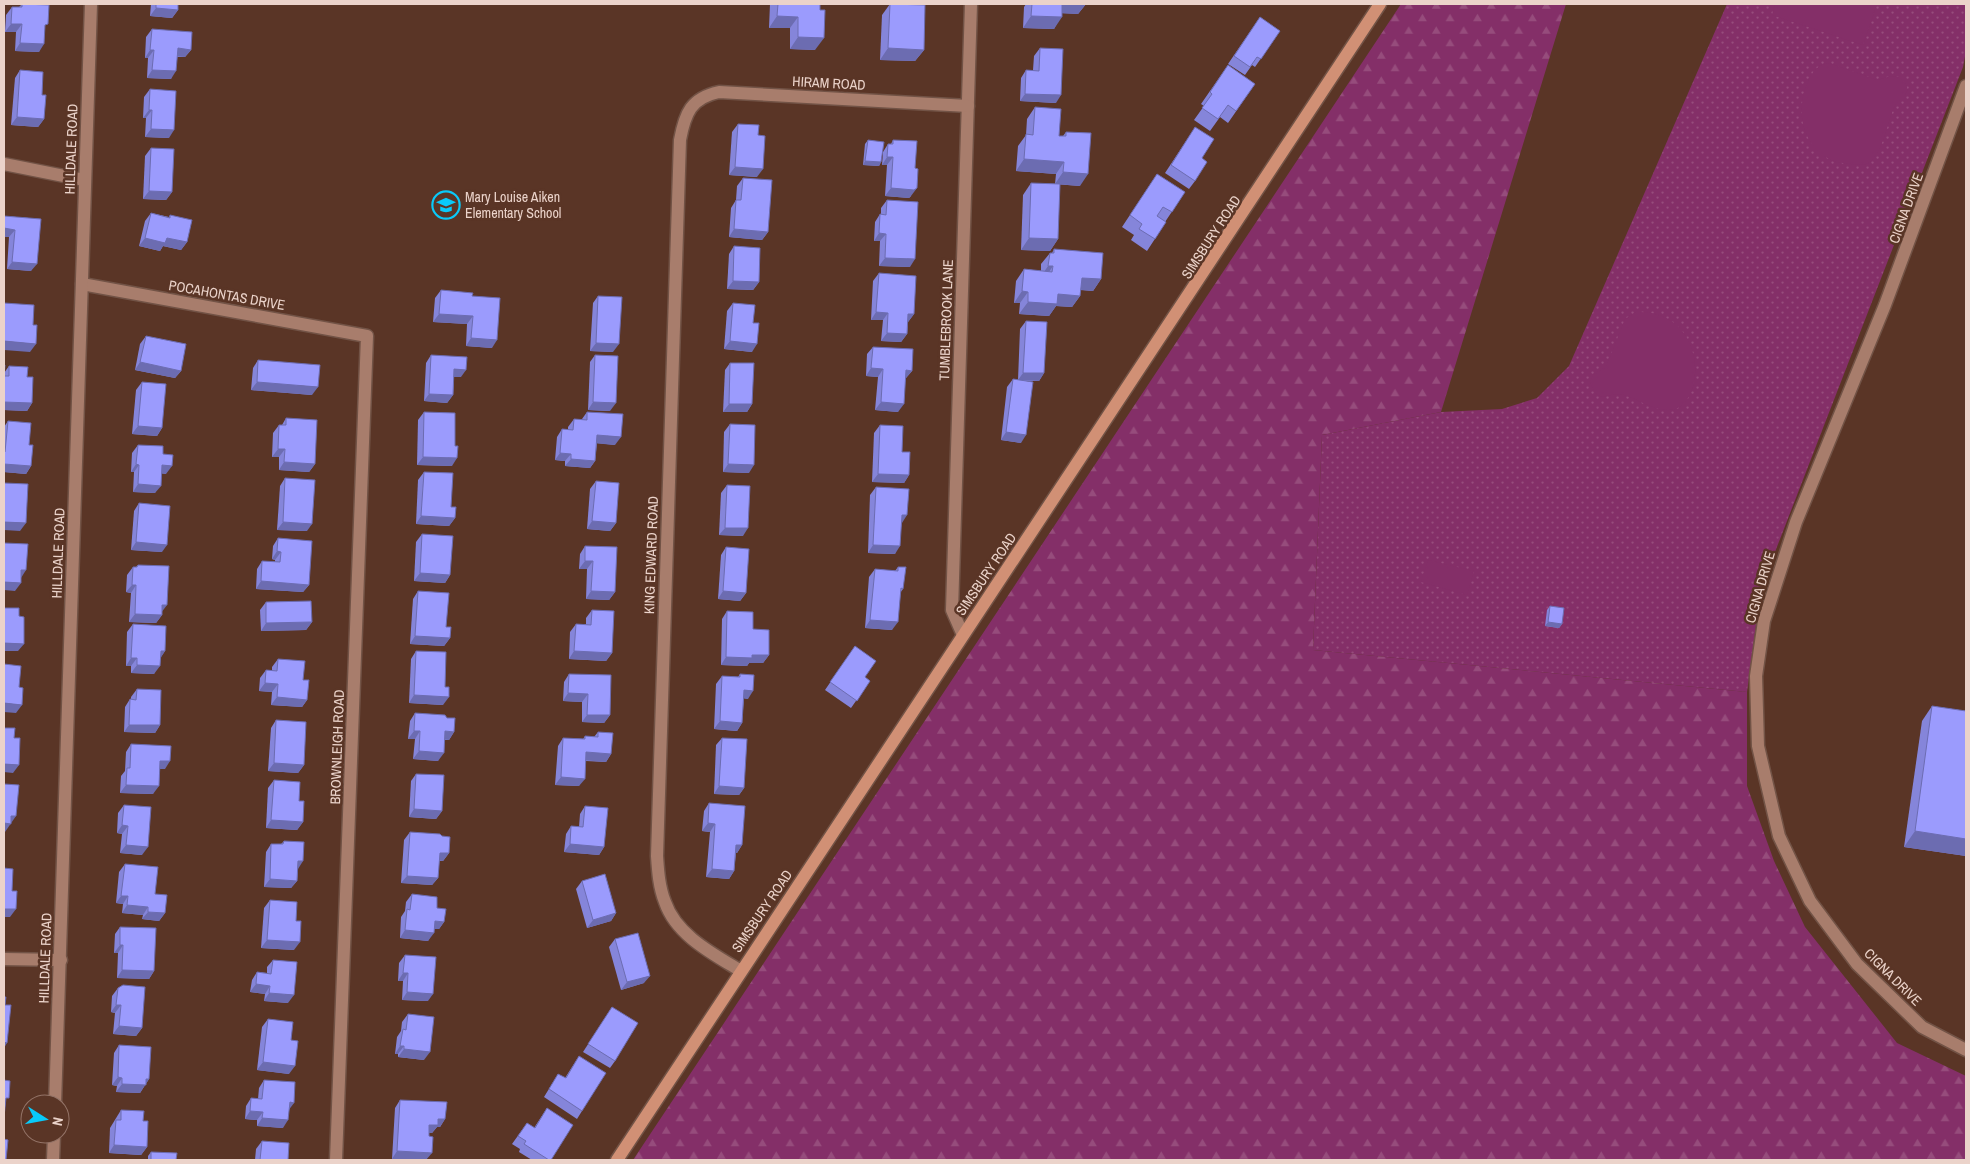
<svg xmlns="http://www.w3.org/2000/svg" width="1970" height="1164" font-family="'Archivo Narrow',sans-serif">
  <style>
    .grass { fill: url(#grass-dots) }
    .forest { fill: url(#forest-firs) }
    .garden { fill: #842f68 }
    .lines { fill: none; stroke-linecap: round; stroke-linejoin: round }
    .minor-casing { stroke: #725346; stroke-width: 15 }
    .major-casing { stroke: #725346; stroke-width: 15 }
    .minor { stroke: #a87d6c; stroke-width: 12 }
    .major { stroke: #d19075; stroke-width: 12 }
    .wall { fill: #8585da }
    .shaded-wall { fill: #6c6cb1 }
    .building { fill: #9b9bfd; stroke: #6c6cb1 }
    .labels { text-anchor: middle; stroke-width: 5; stroke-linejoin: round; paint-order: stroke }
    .street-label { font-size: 14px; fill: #ebd3ca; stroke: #5a3526 }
    .poi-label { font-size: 14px; fill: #ebd3ca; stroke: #5a3526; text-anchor: start }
  </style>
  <defs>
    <pattern id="grass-dots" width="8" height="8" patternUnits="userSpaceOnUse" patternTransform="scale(1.25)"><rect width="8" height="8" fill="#842f68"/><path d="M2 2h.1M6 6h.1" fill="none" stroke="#964c7c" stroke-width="1.8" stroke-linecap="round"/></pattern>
    <pattern id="forest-firs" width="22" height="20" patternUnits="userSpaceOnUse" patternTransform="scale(1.25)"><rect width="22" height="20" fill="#842f68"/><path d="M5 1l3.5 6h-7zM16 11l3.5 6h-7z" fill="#964c7c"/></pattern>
  </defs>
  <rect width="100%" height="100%" fill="#5a3526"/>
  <!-- grass -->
  <polygon class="grass" points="1727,4 1966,4 1966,51 1963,67 1761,588 1747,692 1313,650 1322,435 1441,412 1502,409 1537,398 1569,366"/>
  <!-- forest -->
  <polygon class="forest" points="1401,4 1566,4 1441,412 1322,435 1313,650 1747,692 1747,786 1774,861 1805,927 1897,1043 1966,1076 1966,1160 633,1160"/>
  <!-- garden -->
  <g class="garden">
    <polygon points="1775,4 1877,4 1863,45 1772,15"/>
    <path d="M1829 63 1877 80 1891 76 1899 77C1914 90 1906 94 1896 104 1893 108 1892 113 1890 118 1886 131 1882 149 1872 160 1867 166 1859 165 1851 164 1846 163 1840 163 1836 162 1803 150 1794 111 1808 82 1812 72 1818 64 1829 63Z"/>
    <path d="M1636 312C1711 309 1707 413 1667 410 1653 410 1637 399 1624 395 1608 390 1599 408 1590 382L1593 375 1606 367 1625 319Z"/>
    <polygon points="1428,560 1474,571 1467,595 1421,582"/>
  </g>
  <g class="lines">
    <!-- minor casing -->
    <g class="minor-casing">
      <g id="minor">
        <polyline points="1966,86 1885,305 1796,522 1764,621 1756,676 1758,746 1779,836 1810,901 1857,964 1922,1027 1966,1050"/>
        <polyline points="4,164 84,180"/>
        <polyline points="82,284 367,336 336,1160"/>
        <polyline points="963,635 952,610 971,4"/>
        <polyline points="4,959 61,960"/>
        <path d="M741 971C713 954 676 935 665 902 659 887 658 871 657 856L680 140C685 113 691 98 719 92L968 106"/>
        <polyline points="55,1104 91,4"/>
        <polyline points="53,1160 54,1134"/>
      </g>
    </g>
    <!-- major casing -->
    <g class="major-casing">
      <path id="major" d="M617 1160C870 774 1128 391 1380 4"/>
    </g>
    <!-- minor -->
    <use href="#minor" class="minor"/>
    <!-- major -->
    <use href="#major" class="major"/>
  </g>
  <!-- wall -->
  <g class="wall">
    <polygon points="22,4 45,28 39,52 15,51 16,32 5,32 6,15 12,7 19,7"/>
    <polygon points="151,4 178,4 178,10 172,18 150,16"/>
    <polygon points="770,4 820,4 815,50 790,49 790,28 769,28"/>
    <polygon points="890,4 924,50 915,61 880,60 882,15"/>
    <polygon points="1026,4 1086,4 1078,14 1062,13 1054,29 1023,28 1024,7"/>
    <polygon points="1260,17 1280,31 1255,67 1252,65 1245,75 1228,64"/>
    <polygon points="152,29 191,50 185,57 177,57 171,79 147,78 148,58 145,58 146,37"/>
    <polygon points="1040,48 1056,103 1020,101 1021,78 1026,70 1033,70 1034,56"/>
    <polygon points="1228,65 1255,84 1228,123 1220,117 1210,131 1194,120 1204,106 1201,104"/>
    <polygon points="20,70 42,95 44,119 38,127 11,125 15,78"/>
    <polygon points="150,89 169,138 145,137 146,118 143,118 144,97"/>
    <polygon points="1035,107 1059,136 1063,136 1066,132 1080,186 1055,184 1056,174 1016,171 1018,146 1026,135 1027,119"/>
    <polygon points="738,124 758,135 757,177 729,175 732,132"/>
    <polygon points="1190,135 1202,158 1195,181 1189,189 1165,173"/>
    <polygon points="868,140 881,162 879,166 863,165 865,144"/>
    <polygon points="893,140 911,196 909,198 885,196 887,165 882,165 883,152 888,144 891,144"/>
    <polygon points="151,148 172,192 166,200 143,199 145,156"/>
    <polygon points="1157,174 1185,192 1165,222 1166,222 1147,251 1131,240 1134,235 1122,227"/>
    <polygon points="743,178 768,232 762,240 729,237 731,208 736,200 737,186"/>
    <polygon points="1031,183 1058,239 1050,251 1021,250 1023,195"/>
    <polygon points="887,200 910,267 879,266 880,241 874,241 875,222 880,214 881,215 881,208"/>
    <polygon points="151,213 169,217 170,215 187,242 181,250 163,246 160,251 139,246 145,221"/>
    <polygon points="4,216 41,219 31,271 7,269 9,237 4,237"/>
    <polygon points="734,246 759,282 753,290 727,289 729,254"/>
    <polygon points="1054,249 1101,279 1093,291 1080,290 1080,296 1072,307 1056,306 1049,316 1019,314 1020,303 1014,303 1016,281 1024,269 1041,271 1041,264 1050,253 1052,253"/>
    <polygon points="879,273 914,314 908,322 907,334 901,342 881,341 883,320 871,320 873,281"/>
    <polygon points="441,290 472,296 492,348 466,346 467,324 433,322 435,298"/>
    <polygon points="598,296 613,352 590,351 593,303"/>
    <polygon points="733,303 753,323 752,352 724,349 727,311"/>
    <polygon points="1026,321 1044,373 1039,381 1022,381 1021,443 1001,440 1007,387 1013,379 1018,380 1020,329"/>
    <polygon points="146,336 181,371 175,378 135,370 140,344"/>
    <polygon points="873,347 912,371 906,378 898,412 875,410 878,377 866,376 867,354"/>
    <polygon points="431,355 461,377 454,377 453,395 447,403 424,401 426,363"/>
    <polygon points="595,355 610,411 588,410 590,362"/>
    <polygon points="258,360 312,395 251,390 253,368"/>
    <polygon points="730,363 752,404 747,412 723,412 725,370"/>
    <polygon points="9,366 27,377 32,403 27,411 4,410 4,373"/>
    <polygon points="142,382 162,428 157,436 132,434 136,390"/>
    <polygon points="424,412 452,466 417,465 418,420"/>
    <polygon points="587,412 615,445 597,443 595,461 590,468 565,466 565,461 555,460 557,437 562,429 568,429 568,427 574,419 582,419"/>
    <polygon points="286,418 315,464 309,472 279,470 279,457 272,457 273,433 279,425 282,425"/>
    <polygon points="8,421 29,445 31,466 26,474 4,472 4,427"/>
    <polygon points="730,424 749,473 723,472 724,432"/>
    <polygon points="880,425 902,452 909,475 904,483 872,482 874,433"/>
    <polygon points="138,445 163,454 166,474 161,473 155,493 133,492 134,472 131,472 132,453"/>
    <polygon points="424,472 451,507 455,518 449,526 416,524 418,480"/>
    <polygon points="285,478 307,531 277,530 280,486"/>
    <polygon points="596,481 616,523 610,531 587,529 590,489"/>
    <polygon points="727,485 743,536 719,535 721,493"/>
    <polygon points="876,487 902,523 895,554 868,553 870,495"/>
    <polygon points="139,503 162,552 131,550 134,511"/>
    <polygon points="422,534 450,575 445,583 414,581 416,542"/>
    <polygon points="278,538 309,585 303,592 256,589 257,569 262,561 275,562 275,560 272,559 273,546"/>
    <polygon points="585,546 615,592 609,600 586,599 587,569 579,569 580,554"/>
    <polygon points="726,547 746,593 740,601 718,599 721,555"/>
    <polygon points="138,565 162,612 162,615 156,623 129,622 131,593 126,592 127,575 133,567 136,567"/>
    <polygon points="898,567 903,589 900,593 892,630 865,628 869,577 875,569 895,571"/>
    <polygon points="418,591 446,627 450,638 444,646 410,644 413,599"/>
    <polygon points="266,602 312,622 306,630 261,631 260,610"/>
    <polygon points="1550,606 1562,624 1559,628 1545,626 1547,610"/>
    <polygon points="592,610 612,653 606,661 569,659 570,632 576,624 586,624 586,618"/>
    <polygon points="727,611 769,655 763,663 749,663 747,666 721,665 722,619"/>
    <polygon points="133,624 165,651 160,658 154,674 131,673 131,666 126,666 127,632"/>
    <polygon points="855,646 865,677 870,681 851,708 825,690"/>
    <polygon points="416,651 445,687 443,705 409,703 411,659"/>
    <polygon points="278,659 303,680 307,700 302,707 271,705 272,692 259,691 260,678 266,670 272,670 272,667"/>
    <polygon points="569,674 610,715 604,723 582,722 582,702 563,701 564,682"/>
    <polygon points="740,674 748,699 744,698 742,723 737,731 714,729 716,684 722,676 738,677"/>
    <polygon points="137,689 160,725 155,733 124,732 125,707 130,699 131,699 131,697"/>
    <polygon points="1932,706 1966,711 1966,856 1904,847 1922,721"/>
    <polygon points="415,713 454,732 449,740 445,740 438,761 413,759 415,739 408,739 410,721"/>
    <polygon points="276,720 304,765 298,773 268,771 271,728"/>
    <polygon points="598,732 611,754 606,762 586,761 579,786 555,785 558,746 563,738 583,739 585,736 594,737"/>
    <polygon points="722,738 744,788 739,795 714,794 716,745"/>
    <polygon points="131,744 165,769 160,769 153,794 120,793 121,776 125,771 126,752"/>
    <polygon points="416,774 442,811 436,819 409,817 411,781"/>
    <polygon points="274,780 299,801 303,822 297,830 266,828 268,788"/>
    <polygon points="709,803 742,845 737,853 736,853 734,871 729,879 706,877 710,832 702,831 704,811"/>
    <polygon points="124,805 142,855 120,853 122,834 117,833 118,813"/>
    <polygon points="585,806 604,847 599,855 564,852 566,834 571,826 579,827 580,814"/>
    <polygon points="410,832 449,853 443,861 439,861 438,878 432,885 401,883 404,840"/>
    <polygon points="284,841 298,869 297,881 291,888 264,887 266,852 271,844 281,844"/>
    <polygon points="125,864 155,894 165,913 159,921 142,919 143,915 122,913 123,904 116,903 119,872"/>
    <polygon points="582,881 616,913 611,921 587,928 576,889"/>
    <polygon points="412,894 437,908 444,922 439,929 434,929 428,941 400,938 401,917 405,911 406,902"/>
    <polygon points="270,900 294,950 261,948 264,908"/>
    <polygon points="120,927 154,971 149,979 117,978 118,953 114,953 115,934"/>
    <polygon points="615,939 644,983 621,990 609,947"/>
    <polygon points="405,955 428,1001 402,1000 403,981 398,981 399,963"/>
    <polygon points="273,960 288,1003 264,1001 265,994 250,992 252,980 257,972 267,973 267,967"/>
    <polygon points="118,988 142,1028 136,1036 113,1034 115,1013 111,1012 112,996"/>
    <polygon points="612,1007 615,1061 610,1068 583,1052"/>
    <polygon points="408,1014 424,1060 398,1057 398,1054 395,1054 397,1037 401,1031 402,1022"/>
    <polygon points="268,1019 291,1040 289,1074 257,1070 262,1027"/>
    <polygon points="119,1045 149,1079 140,1093 116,1092 117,1086 112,1085 114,1053"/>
    <polygon points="579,1056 582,1111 577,1119 544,1097 558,1074 565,1078"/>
    <polygon points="264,1080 283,1128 257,1126 257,1120 245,1119 246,1106 251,1098 258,1099 259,1088"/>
    <polygon points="400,1100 445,1119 440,1127 437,1127 432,1133 429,1133 426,1160 392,1159 395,1108"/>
    <polygon points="547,1108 551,1160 532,1160 519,1152 520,1149 512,1144 527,1123 534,1128"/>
    <polygon points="121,1110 143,1121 147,1147 141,1155 109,1153 110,1128"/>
    <polygon points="262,1141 288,1160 255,1160 256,1149"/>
    <polygon points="151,1152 176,1160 148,1160 148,1156"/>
  </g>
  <!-- shaded-wall -->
  <g class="shaded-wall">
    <polygon points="1061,4 1086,4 1078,14 1054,13"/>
    <polygon points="156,8 178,10 172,18 150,16"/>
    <polygon points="777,16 798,17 790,28 769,28"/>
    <polygon points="1031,16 1062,17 1054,29 1023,28"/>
    <polygon points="11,24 22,24 16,32 5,32"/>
    <polygon points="798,37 824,38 815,50 790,49"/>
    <polygon points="20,43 44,44 39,52 15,51"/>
    <polygon points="178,48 191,50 185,57 172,56"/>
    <polygon points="888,48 924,50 915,61 880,60"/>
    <polygon points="150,50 154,50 148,58 145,58"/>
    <polygon points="152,70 176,71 171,79 147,78"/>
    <polygon points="1025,94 1061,95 1056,103 1020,101"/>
    <polygon points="149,110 152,110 146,118 143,118"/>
    <polygon points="17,117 44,119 38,127 11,125"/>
    <polygon points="151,129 174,130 169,138 145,137"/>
    <polygon points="887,157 893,157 887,165 882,165"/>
    <polygon points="1024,159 1064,162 1056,174 1016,171"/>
    <polygon points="865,161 881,162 879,166 863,165"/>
    <polygon points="735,167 763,169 757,177 729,175"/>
    <polygon points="1063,172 1088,174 1080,186 1055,184"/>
    <polygon points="891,188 917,188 911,196 909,198 885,196"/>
    <polygon points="149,191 172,192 166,200 143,199"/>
    <polygon points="4,228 15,230 9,237 4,237"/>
    <polygon points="734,229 768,232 762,240 729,237"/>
    <polygon points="879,233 886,234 880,241 874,241"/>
    <polygon points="145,238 167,238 187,242 181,250 163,246 160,251 139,246"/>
    <polygon points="1029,238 1058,239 1050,251 1021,250"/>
    <polygon points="885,258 915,259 910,267 879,266"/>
    <polygon points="12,262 37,264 31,271 7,269"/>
    <polygon points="1048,266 1053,266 1045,278 1040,278"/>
    <polygon points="1082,278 1101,279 1093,291 1073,289"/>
    <polygon points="733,281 759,282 753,290 727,289"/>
    <polygon points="1022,291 1028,292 1020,303 1014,303"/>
    <polygon points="1058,294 1080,296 1072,307 1056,306 1049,316 1019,314 1028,302"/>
    <polygon points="876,312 888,313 883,320 871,320"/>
    <polygon points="439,314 473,316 467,324 433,322"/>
    <polygon points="908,314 914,314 908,322 903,321"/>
    <polygon points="887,333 907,334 901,342 881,341"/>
    <polygon points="471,338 497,340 492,348 466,346"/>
    <polygon points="4,341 36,344 30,352 4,350"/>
    <polygon points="730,341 757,344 752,352 724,349"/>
    <polygon points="596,343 619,344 613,352 590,351"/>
    <polygon points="140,362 181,371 175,378 135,370"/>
    <polygon points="871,368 883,369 878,377 866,376"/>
    <polygon points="454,369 466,370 461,377 449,377"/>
    <polygon points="906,370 912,371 906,378 901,378"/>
    <polygon points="1023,373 1044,373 1039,381 1018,380"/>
    <polygon points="257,382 318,387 312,395 251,390"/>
    <polygon points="429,394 453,395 447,403 424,401"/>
    <polygon points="4,402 32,403 27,411 4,410"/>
    <polygon points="593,402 616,403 610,411 588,410"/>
    <polygon points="881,402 904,404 898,412 875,410"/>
    <polygon points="729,404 752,404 747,412 723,412"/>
    <polygon points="138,426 162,428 157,436 132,434"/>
    <polygon points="1006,432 1026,435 1021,443 1001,440"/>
    <polygon points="597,435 621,437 615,445 592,443"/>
    <polygon points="278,449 285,449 279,457 272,457"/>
    <polygon points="560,453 571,454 565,461 555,460"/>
    <polygon points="423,457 457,458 452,466 417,465"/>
    <polygon points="571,459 595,461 590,468 565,466"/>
    <polygon points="284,462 315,464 309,472 279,470"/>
    <polygon points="4,464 31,466 26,474 4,472"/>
    <polygon points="136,464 139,465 134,472 131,472"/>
    <polygon points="728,464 754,465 749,473 723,472"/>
    <polygon points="162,465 172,466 166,474 157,473"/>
    <polygon points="878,474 909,475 904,483 872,482"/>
    <polygon points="138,484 161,486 155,493 133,492"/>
    <polygon points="902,515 907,515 902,523 896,523"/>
    <polygon points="421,516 455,518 449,526 416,524"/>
    <polygon points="592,521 616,523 610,531 587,529"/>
    <polygon points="4,522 26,523 20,531 4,530"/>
    <polygon points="283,522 312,524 307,531 277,530"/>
    <polygon points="725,528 748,528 743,536 719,535"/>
    <polygon points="136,542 167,545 162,552 131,550"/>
    <polygon points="873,545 900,546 895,554 868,553"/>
    <polygon points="277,551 281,552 275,560 272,559"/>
    <polygon points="585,561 593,561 587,569 579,569"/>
    <polygon points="21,570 26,570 21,578"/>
    <polygon points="420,573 450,575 445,583 414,581"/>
    <polygon points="261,581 309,585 303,592 256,589"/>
    <polygon points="4,582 21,583 15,591 4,590"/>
    <polygon points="132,585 136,585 131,593 126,592"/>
    <polygon points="591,591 615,592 609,600 586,599"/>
    <polygon points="723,591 746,593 740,601 718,599"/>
    <polygon points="162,605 167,605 161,613"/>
    <polygon points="135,614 162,615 156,623 129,622"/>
    <polygon points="870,620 898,622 892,630 865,628"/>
    <polygon points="312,622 306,630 261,631 266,623"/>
    <polygon points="1548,622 1562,624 1559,628 1545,626"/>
    <polygon points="415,636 450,638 444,646 410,644"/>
    <polygon points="4,643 24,644 18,651 4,651"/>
    <polygon points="161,651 165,651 160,659"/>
    <polygon points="574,651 612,653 606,661 569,659"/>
    <polygon points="752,655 769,655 763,663 749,663 747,666 721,665 726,657"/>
    <polygon points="131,658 137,658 131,666 126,666"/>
    <polygon points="137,665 160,666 154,674 131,673"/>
    <polygon points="265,683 278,684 272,692 259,691"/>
    <polygon points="744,690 753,691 748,699 739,698"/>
    <polygon points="568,693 588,694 582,702 563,701"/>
    <polygon points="414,695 449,697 443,705 409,703"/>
    <polygon points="277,697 307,700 302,707 271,705"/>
    <polygon points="4,703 22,705 16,713 4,712"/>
    <polygon points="587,715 610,715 604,723 582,722"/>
    <polygon points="720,721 742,723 737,731 714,729"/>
    <polygon points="129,725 160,725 155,733 124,732"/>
    <polygon points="414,731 420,731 415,739 408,739"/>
    <polygon points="445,731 454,732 449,740 440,739"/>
    <polygon points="419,751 444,753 438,761 413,759"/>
    <polygon points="586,752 611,754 606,762 581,760"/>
    <polygon points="160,761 170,761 165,769 155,769"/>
    <polygon points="274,763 304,765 298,773 268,771"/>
    <polygon points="4,764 19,765 13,773 4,772"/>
    <polygon points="561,777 585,779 579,786 555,785"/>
    <polygon points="126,785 159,786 153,794 120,793"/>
    <polygon points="719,786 744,788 739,795 714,794"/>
    <polygon points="414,809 442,811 436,819 409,817"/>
    <polygon points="11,816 16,816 5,832 4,832 4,823"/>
    <polygon points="271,820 303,822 297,830 266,828"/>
    <polygon points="708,823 715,824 710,832 702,831"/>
    <polygon points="122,825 128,826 122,834 117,833"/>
    <polygon points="1915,831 1966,839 1966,856 1904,847"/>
    <polygon points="570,844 604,847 599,855 564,852"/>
    <polygon points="126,845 148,847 142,855 120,853"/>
    <polygon points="736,845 742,845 737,853 731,853"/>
    <polygon points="440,853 449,853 443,861 434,860"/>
    <polygon points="298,861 303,861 298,869"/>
    <polygon points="712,869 734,871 729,879 706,877"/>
    <polygon points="407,876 438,878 432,885 401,883"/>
    <polygon points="270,879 297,881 291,888 264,887"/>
    <polygon points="121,896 128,896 123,904 116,903"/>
    <polygon points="127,905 148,907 143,915 122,913"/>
    <polygon points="4,909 16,909 10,917 4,917"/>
    <polygon points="148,912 165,913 159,921 142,919"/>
    <polygon points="616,913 611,921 587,928 593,920"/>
    <polygon points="435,921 444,922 439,929 430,929"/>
    <polygon points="405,930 434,933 428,941 400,938"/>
    <polygon points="267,940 300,942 294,950 261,948"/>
    <polygon points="120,945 123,945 118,953 114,953"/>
    <polygon points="122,970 154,971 149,979 117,978"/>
    <polygon points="403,973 408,973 403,981 398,981"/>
    <polygon points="650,976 644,983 621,990 627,982"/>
    <polygon points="256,984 270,986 265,994 250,992"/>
    <polygon points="407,992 433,994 428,1001 402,1000"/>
    <polygon points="269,993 294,995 288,1003 264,1001"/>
    <polygon points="116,1005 121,1005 115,1013 111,1012"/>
    <polygon points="119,1026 142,1028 136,1036 113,1034"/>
    <polygon points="4,1042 7,1043 4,1048"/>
    <polygon points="400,1046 404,1046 398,1054 395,1054"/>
    <polygon points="404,1049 430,1052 424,1060 398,1057"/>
    <polygon points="263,1062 295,1066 289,1074 257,1070"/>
    <polygon points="118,1077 122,1078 117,1086 112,1085"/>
    <polygon points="146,1079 149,1079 140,1093 116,1092 122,1084"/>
    <polygon points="290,1102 294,1103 288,1111"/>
    <polygon points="250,1111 263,1112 257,1120 245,1119"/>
    <polygon points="262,1118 288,1120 283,1128 257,1126"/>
    <polygon points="438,1119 445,1119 440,1127 437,1127 432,1133 424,1133 429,1125"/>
    <polygon points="114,1145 147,1147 141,1155 109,1153"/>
    <polygon points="397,1151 432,1153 426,1160 392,1159"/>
  </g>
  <!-- building -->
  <g class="building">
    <polygon points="22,4 49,5 48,24 45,25 44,44 20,43 22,24 11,24 12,7 22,7"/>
    <polygon points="156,4 178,4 178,10 156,8"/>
    <polygon points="778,4 820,4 820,10 825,10 824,38 798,37 798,17 777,16"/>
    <polygon points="890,4 925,5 924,50 888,48"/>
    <polygon points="1032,4 1062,4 1062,17 1031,16"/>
    <polygon points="1260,17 1280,31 1261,59 1257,57 1250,67 1234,56"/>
    <polygon points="152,29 192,32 191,50 178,48 176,71 152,70 154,50 150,50"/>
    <polygon points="1040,48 1063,49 1061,95 1025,94 1026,70 1039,71"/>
    <polygon points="1228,65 1255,84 1236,111 1228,105 1218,119 1202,108 1212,94 1210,92"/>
    <polygon points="20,70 43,72 42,95 46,95 44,119 17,117"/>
    <polygon points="150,89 176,91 174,130 151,129 152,110 149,110"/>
    <polygon points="1035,107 1061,109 1059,136 1066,136 1066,132 1091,133 1088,174 1063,172 1064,162 1024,159 1026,134 1033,135"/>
    <polygon points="738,124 759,125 758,135 765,136 763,169 735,167"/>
    <polygon points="1195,127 1214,139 1202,158 1207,162 1195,181 1171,165"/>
    <polygon points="868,140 884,142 881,162 865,161"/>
    <polygon points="893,140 917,141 915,168 918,169 917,188 914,190 891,188 893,157 887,157 888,144 893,144"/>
    <polygon points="151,148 174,149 172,192 149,191"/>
    <polygon points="1157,174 1185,192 1172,212 1163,207 1157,216 1166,222 1155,239 1139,229 1142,224 1130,215"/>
    <polygon points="743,178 772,180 768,232 734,229 736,200 741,200"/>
    <polygon points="1031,183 1060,184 1058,239 1029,238"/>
    <polygon points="887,200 918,202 915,259 885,258 886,234 879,233 880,214 886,215"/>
    <polygon points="151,213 170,218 170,215 192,220 187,242 167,238 165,243 145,238"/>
    <polygon points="4,216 41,219 37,264 12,262 15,230 4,228"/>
    <polygon points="734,246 760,248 759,282 733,281"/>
    <polygon points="1054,249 1103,253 1101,279 1082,278 1080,296 1058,294 1057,304 1028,302 1028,292 1022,291 1024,269 1052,272 1053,266 1048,266 1050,253 1054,253"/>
    <polygon points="879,273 916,276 914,314 908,314 907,334 887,333 888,313 876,312"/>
    <polygon points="441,290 473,293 472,296 500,298 497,340 471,338 473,316 439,314"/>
    <polygon points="598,296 622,297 619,344 596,343"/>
    <polygon points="4,303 34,305 33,325 37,325 36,344 4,341"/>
    <polygon points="733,303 755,305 753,323 759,323 757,344 730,341"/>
    <polygon points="1026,321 1047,322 1044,373 1023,373"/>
    <polygon points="146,336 186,344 181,371 140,362"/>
    <polygon points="873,347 913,349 912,371 906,370 904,404 881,402 883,369 871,368"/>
    <polygon points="431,355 467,357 466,370 454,369 453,395 429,394"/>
    <polygon points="595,355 618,356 616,403 593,402"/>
    <polygon points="258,360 320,365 318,387 257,382"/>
    <polygon points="730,363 754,363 752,404 729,404"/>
    <polygon points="4,365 5,365 4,376 9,376 9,366 28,367 27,377 33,377 32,403 4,402"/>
    <polygon points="1013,379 1033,382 1026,435 1006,432"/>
    <polygon points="142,382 166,384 162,428 138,426"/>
    <polygon points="424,412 455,413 455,446 458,446 457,458 423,457"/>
    <polygon points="587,412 623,414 621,437 597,435 595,461 571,459 571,454 560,453 562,429 573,430 574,419 587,420"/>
    <polygon points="286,418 317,420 315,464 284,462 285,449 278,449 279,425 286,425"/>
    <polygon points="8,421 31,423 29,445 33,445 31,466 4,464 4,451 5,452"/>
    <polygon points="730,424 755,425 754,465 728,464"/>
    <polygon points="880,425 903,426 902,452 910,452 909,475 878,474"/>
    <polygon points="138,445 163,446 163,454 173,455 172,466 162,465 161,486 138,484 139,465 136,464"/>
    <polygon points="424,472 453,473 451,507 456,507 455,518 421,516"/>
    <polygon points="285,478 315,480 312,524 283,522"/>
    <polygon points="596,481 619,483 616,523 592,521"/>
    <polygon points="4,483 28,484 26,523 4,522"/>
    <polygon points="727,485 750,486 748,528 725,528"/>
    <polygon points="876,487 909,489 907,515 902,515 900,546 873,545"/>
    <polygon points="139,503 170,506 167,545 136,542"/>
    <polygon points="422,534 453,536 450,575 420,573"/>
    <polygon points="278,538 312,541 309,585 261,581 262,561 280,562 281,552 277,551"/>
    <polygon points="4,543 28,544 26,570 21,570 21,583 4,582"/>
    <polygon points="585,546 617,547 615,592 591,591 593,561 585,561"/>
    <polygon points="726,547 749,549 746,593 723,591"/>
    <polygon points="138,565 169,566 167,605 162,605 162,615 135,614 136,585 132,585 133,567 137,567"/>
    <polygon points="898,567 906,567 903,589 901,588 898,622 870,620 875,569 898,571"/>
    <polygon points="418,591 449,593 446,627 451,627 450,638 415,636"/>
    <polygon points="311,601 312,622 266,623 266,602"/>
    <polygon points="1550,606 1564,608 1562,624 1548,622"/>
    <polygon points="4,608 19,608 19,616 24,617 24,644 4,643"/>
    <polygon points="592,610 614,611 612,653 574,651 576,624 591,625"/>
    <polygon points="727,611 753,612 753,629 769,630 769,655 752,655 752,658 726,657"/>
    <polygon points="133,624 166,626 165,651 161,651 160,666 137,665 137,658 131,658"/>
    <polygon points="855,646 876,661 865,677 870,681 857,701 830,682"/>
    <polygon points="416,651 446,652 445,687 449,687 449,697 414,695"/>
    <polygon points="278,659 305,661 303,680 309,680 307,700 277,697 278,684 265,683 266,670 277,671"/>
    <polygon points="4,664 21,666 19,687 23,688 22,705 4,703"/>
    <polygon points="569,674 611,675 610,715 587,715 588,694 568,693"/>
    <polygon points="740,674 754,675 753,691 744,690 742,723 720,721 722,676 740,677"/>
    <polygon points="137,689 161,690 160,725 129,725 130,699 136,700"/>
    <polygon points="1932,706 1966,711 1966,839 1915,831"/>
    <polygon points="415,713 445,715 447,718 455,718 454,732 445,731 444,753 419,751 420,731 414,731"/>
    <polygon points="276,720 306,722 304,765 274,763"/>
    <polygon points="4,728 15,728 14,738 20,738 19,765 4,764"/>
    <polygon points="598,732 613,733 611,754 586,752 585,779 561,777 563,738 585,739 585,736 598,737"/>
    <polygon points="722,738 747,739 744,788 719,786"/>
    <polygon points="131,744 171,746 170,761 160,761 159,786 126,785 127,768 130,768"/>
    <polygon points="416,774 444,775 442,811 414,809"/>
    <polygon points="274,780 300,782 299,801 304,801 303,822 271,820"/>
    <polygon points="4,784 19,785 16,816 11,816 11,824 4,823"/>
    <polygon points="709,803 745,806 742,845 736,845 734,871 712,869 715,824 708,823"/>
    <polygon points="124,805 151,807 148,847 126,845 128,826 122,825"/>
    <polygon points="585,806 608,808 604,847 570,844 571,826 583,827"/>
    <polygon points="410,832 440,834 442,836 450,837 449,853 440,853 438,878 407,876"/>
    <polygon points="284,841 304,842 303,861 298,861 297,881 270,879 271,844 283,844"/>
    <polygon points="125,864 158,867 155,894 167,895 165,913 148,912 148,907 127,905 128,896 121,896"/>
    <polygon points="4,868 13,869 12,891 17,891 16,909 4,909"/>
    <polygon points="605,874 616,913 593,920 582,881"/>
    <polygon points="412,894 437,897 437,908 446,909 444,922 435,921 434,933 405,930 407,909 410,910"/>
    <polygon points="270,900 297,902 296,921 301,921 300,942 267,940"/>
    <polygon points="120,927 156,928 154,971 122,970 123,945 120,945"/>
    <polygon points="638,933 650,976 627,982 615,939"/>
    <polygon points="405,955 436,957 433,994 407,992 408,973 403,973"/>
    <polygon points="273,960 297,962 294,995 269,993 270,986 256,984 257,972 271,974"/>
    <polygon points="123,985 145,987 142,1028 119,1026 121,1005 116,1005 118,988"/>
    <polygon points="4,997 6,997 5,1005 11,1005 7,1043 4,1042"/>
    <polygon points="612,1007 638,1023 615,1061 588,1044"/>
    <polygon points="408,1014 434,1017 430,1052 404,1049 404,1046 400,1046 403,1029 406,1030"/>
    <polygon points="268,1019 293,1022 291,1040 298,1041 295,1066 263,1062"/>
    <polygon points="119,1045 151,1047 149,1079 146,1079 146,1085 122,1084 122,1078 118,1077"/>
    <polygon points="579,1056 606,1073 582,1111 549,1089 558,1074 566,1078"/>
    <polygon points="4,1080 10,1081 9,1098 6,1098 4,1117"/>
    <polygon points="264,1080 295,1082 294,1103 290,1102 288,1120 262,1118 263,1112 250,1111 251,1098 262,1099"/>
    <polygon points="400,1100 447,1102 445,1119 438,1119 438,1125 429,1125 429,1136 433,1137 432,1153 397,1151"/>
    <polygon points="547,1108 573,1125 551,1160 549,1160 524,1144 526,1141 518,1136 527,1123 535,1128"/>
    <polygon points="121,1110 144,1111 143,1121 148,1121 147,1147 114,1145 116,1120 121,1120"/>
    <polygon points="4,1139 8,1140 6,1160 4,1160"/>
    <polygon points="262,1141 289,1143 288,1160 260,1160"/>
    <polygon points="151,1152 177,1153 176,1160 151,1160"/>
  </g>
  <!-- icons -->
  <defs>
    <g id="school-ring" transform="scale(1.4375)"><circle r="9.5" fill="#5a3526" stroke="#09cafa" stroke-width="1.5"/><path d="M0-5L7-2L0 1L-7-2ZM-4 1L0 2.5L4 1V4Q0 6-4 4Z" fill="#09cafa"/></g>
  </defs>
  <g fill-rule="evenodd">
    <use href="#school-ring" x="446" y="205"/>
  </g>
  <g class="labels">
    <!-- street labels -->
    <g class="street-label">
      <text transform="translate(829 83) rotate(3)" y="5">HIRAM ROAD</text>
      <text transform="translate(71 149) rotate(-88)" y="5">HILLDALE ROAD</text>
      <text transform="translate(1906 208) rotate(-70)" y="5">CIGNA DRIVE</text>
      <text transform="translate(1211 237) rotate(-57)" y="5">SIMSBURY ROAD</text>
      <text transform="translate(227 295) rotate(10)" y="5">POCAHONTAS DRIVE</text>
      <text transform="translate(946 320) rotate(-88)" y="5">TUMBLEBROOK LANE</text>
      <text transform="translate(58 553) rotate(-88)" y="5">HILLDALE ROAD</text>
      <text transform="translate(651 555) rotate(-88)" y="5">KING EDWARD ROAD</text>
      <text transform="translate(986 574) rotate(-56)" y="5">SIMSBURY ROAD</text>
      <text transform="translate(1760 587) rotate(-74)" y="5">CIGNA DRIVE</text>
      <text transform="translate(337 747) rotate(-88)" y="5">BROWNLEIGH ROAD</text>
      <text transform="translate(762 911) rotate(-56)" y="5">SIMSBURY ROAD</text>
      <text transform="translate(45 958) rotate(-88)" y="5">HILLDALE ROAD</text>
      <text transform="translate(1893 977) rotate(45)" y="5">CIGNA DRIVE</text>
    </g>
    <!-- poi labels -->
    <g class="poi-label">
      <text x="465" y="202">Mary Louise Aiken<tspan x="465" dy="16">Elementary School</tspan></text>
    </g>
  </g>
  <!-- border -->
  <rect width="1970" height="1164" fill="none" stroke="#ebd3ca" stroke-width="10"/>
  <!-- north arrow -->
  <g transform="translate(45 1119) rotate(101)"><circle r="24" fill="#5a3526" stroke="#947468"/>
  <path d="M0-4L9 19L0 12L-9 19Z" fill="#09cafa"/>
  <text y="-8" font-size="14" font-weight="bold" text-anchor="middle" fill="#ebd3ca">N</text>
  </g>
</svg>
